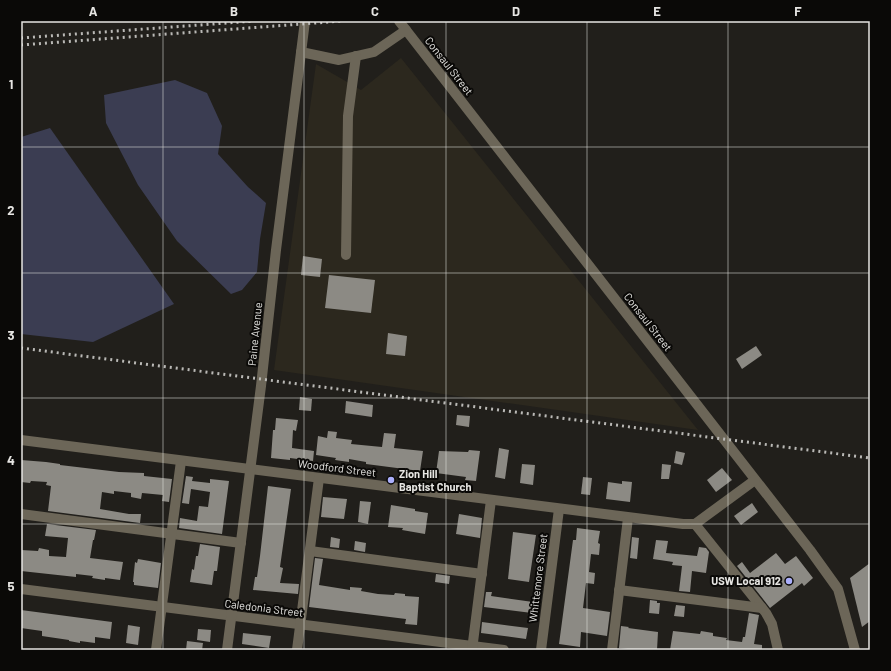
<svg xmlns="http://www.w3.org/2000/svg" width="891" height="671" font-family="Barlow,sans-serif">
  <style>
    .built { fill: #2c281e }
    .green { fill: #3b3d52 }
    .building { fill: #8c8a84 }
    .lines { fill: none; stroke-linecap: round; stroke-linejoin: round }
    .minor { stroke: #6c6658; stroke-width: 10 }
    .rail { stroke: #bab9b6; stroke-width: 3; stroke-dasharray: 2 4; stroke-linecap: butt }
    .grid { fill: none; stroke: #e6e5e2; stroke-width: 1; stroke-opacity: 0.55 }
    .poi-dot { fill: #abaffb; stroke: #0a0907; stroke-width: 1.5 }
    .labels { text-anchor: middle; stroke-width: 4; stroke-linejoin: round; paint-order: stroke }
    .street-label { font-size: 11px; fill: #e6e5e2; stroke: #0a0907 }
    .poi-label { font-size: 11px; font-weight: bold; fill: #e6e5e2; stroke: #0a0907; text-anchor: start }
    .neatline { fill: none; stroke: #e6e5e2; stroke-width: 1.5 }
    .grid-label { font-size: 13px; text-anchor: middle; font-weight: bold; fill: #e6e5e2 }
  </style>
  <rect width="100%" height="100%" fill="#211f1b"/>
  <!-- built -->
  <polygon class="built" points="401,58 698,430 274,370 316,64 361,90"/>
  <!-- green -->
  <g class="green">
    <polygon points="175,80 207,93 222,126 218,154 248,187 266,203 260,239 257,272 242,290 231,294 177,241 138,185 106,123 104,95"/>
    <polygon points="50,128 174,304 93,342 21,334 21,137"/>
  </g>
  <!-- building -->
  <g class="building">
    <polygon points="303,256 322,259 320,277 301,275"/>
    <polygon points="329,275 375,280 371,313 325,308"/>
    <polygon points="388,333 407,336 405,356 386,354"/>
    <polygon points="756,346 762,355 742,369 736,359"/>
    <polygon points="300,397 312,399 311,411 299,410"/>
    <polygon points="346,401 373,405 372,417 345,413"/>
    <polygon points="457,415 470,416 469,427 456,425"/>
    <polygon points="276,418 298,420 296,431 293,430 292,448 314,451 313,461 290,458 290,460 271,458 273,430 275,430"/>
    <polygon points="328,431 337,432 336,438 352,440 351,444 382,447 384,433 396,434 394,448 423,451 420,471 366,464 366,462 349,459 349,462 335,460 336,458 316,455 318,436 327,438"/>
    <polygon points="499,448 509,450 505,479 495,477"/>
    <polygon points="469,450 480,451 476,481 465,480 466,477 436,473 439,451 468,452"/>
    <polygon points="676,451 685,453 682,465 674,463"/>
    <polygon points="21,460 46,462 60,464 60,465 119,472 144,473 144,476 172,479 169,502 162,501 163,495 142,493 141,499 131,497 131,493 114,491 114,494 102,492 100,509 129,514 141,514 140,523 48,511 51,486 46,485 47,482 31,481 30,483 21,482"/>
    <polygon points="522,464 535,465 533,485 520,483"/>
    <polygon points="662,464 671,465 669,479 661,479"/>
    <polygon points="722,468 732,480 716,492 707,480"/>
    <polygon points="186,476 193,477 192,481 210,483 210,479 229,481 222,534 179,528 180,518 197,521 199,506 208,507 210,492 191,489 189,504 182,503"/>
    <polygon points="583,477 592,478 590,495 581,494"/>
    <polygon points="622,481 632,482 630,502 606,499 608,482 622,484"/>
    <polygon points="268,486 291,489 280,567 283,568 280,583 299,584 298,594 253,590 255,577 257,577 260,556"/>
    <polygon points="323,497 347,499 344,519 321,517"/>
    <polygon points="360,501 371,502 368,524 358,522"/>
    <polygon points="752,503 758,512 741,525 734,516"/>
    <polygon points="391,505 415,509 415,511 428,513 425,534 402,530 403,528 388,527"/>
    <polygon points="459,514 482,518 480,538 456,534"/>
    <polygon points="47,524 96,530 94,540 93,540 90,558 123,562 120,580 105,578 105,580 92,578 93,576 76,574 76,577 21,571 21,550 38,551 39,548 49,550 49,556 66,557 68,538 45,536"/>
    <polygon points="577,528 600,531 598,543 600,544 599,555 591,554 589,572 595,573 594,584 586,583 583,608 610,612 607,636 581,632 580,647 559,644 573,540 576,540"/>
    <polygon points="513,532 536,535 529,582 508,579"/>
    <polygon points="331,537 340,539 339,548 330,547"/>
    <polygon points="632,537 639,538 637,559 630,558"/>
    <polygon points="656,540 668,541 666,553 697,556 699,547 706,548 709,552 706,573 692,571 690,592 679,591 682,566 672,565 673,562 653,559"/>
    <polygon points="355,541 366,543 365,552 354,550"/>
    <polygon points="200,544 220,547 217,571 214,571 212,585 190,582 192,569 194,570 196,556 198,556"/>
    <polygon points="776,553 785,564 796,556 813,578 804,586 802,583 770,608 737,566 742,562 750,573"/>
    <polygon points="315,558 323,559 319,585 350,590 350,587 362,588 361,591 378,594 394,595 395,593 405,594 405,596 419,597 417,625 405,624 406,619 309,607"/>
    <polygon points="138,559 161,563 158,588 134,585 134,582 133,582 135,562 137,563"/>
    <polygon points="870,563 870,621 862,627 850,578"/>
    <polygon points="436,574 450,576 449,584 435,582"/>
    <polygon points="486,592 492,592 491,596 533,602 532,613 484,607"/>
    <polygon points="650,600 657,601 657,603 660,603 659,614 649,613"/>
    <polygon points="676,605 685,606 684,617 674,616"/>
    <polygon points="21,610 112,622 110,639 95,637 95,643 80,641 80,643 69,641 69,640 42,636 42,631 21,628"/>
    <polygon points="749,613 759,615 754,644 762,645 762,650 670,650 673,631 700,634 701,631 713,633 713,636 727,638 726,640 742,642 743,637 745,637"/>
    <polygon points="482,622 528,628 526,639 481,633"/>
    <polygon points="128,625 140,627 138,645 126,643"/>
    <polygon points="621,626 629,627 628,628 658,632 657,650 636,650 619,648"/>
    <polygon points="198,629 211,630 210,642 197,640"/>
    <polygon points="243,633 271,636 269,648 242,644"/>
    <polygon points="187,641 203,643 202,650 186,650"/>
  </g>
  <g class="lines">
    <!-- minor -->
    <g class="minor">
      <polyline points="399,21 810,550 838,589 855,650"/>
      <polyline points="301,52 339,60 374,52 406,30"/>
      <polyline points="346,255 348,116 356,56"/>
      <polyline points="21,440 683,524 695,524 755,480"/>
      <polyline points="21,514 241,543"/>
      <polyline points="695,524 766,613 772,624 778,650"/>
      <polyline points="310,551 482,574"/>
      <polyline points="21,589 504,650"/>
      <polyline points="619,590 762,608"/>
      <polyline points="156,650 181,461"/>
      <polyline points="227,650 261,386 276,250 305,21"/>
      <polyline points="297,650 319,478"/>
      <polyline points="472,650 491,500"/>
      <polyline points="541,650 559,509"/>
      <polyline points="612,650 628,518"/>
    </g>
    <!-- rail -->
    <g class="rail">
      <polyline points="21,38 254,21"/>
      <polyline points="21,45 342,21"/>
      <polyline points="21,348 870,458"/>
    </g>
  </g>
  <!-- grid -->
  <path class="grid" d="M163 21V650M304 21V650M446 21V650M587 21V650M728 21V650M21 147H870M21 273H870M21 398H870M21 524H870"/>
  <!-- markers -->
  <g class="poi-dot">
    <circle cx="391" cy="480" r="4"/>
    <circle cx="789" cy="581" r="4"/>
  </g>
  <g class="labels">
    <!-- street labels -->
    <g class="street-label">
      <text transform="translate(449 66) rotate(52)" y="4">Consaul Street</text>
      <text transform="translate(648 322) rotate(52)" y="4">Consaul Street</text>
      <text transform="translate(255 334) rotate(-84)" y="4">Paine Avenue</text>
      <text transform="translate(337 468) rotate(7)" y="4">Woodford Street</text>
      <text transform="translate(538 578) rotate(-83)" y="4">Whittemore Street</text>
      <text transform="translate(264 608) rotate(7)" y="4">Caledonia Street</text>
    </g>
    <!-- poi labels -->
    <g class="poi-label">
      <text x="399" y="478">Zion Hill<tspan x="399" dy="13">Baptist Church</tspan></text>
      <text x="781" y="585" text-anchor="end">USW Local 912</text>
    </g>
  </g>
  <!-- border -->
  <rect width="891" height="671" fill="none" stroke="#0a0907" stroke-width="44"/>
  <rect x="22" y="22" width="847" height="627" class="neatline"/>
  <g class="grid-label">
    <text x="93" y="16">A</text>
    <text x="234" y="16">B</text>
    <text x="375" y="16">C</text>
    <text x="516" y="16">D</text>
    <text x="657" y="16">E</text>
    <text x="798" y="16">F</text>
    <text x="11" y="89">1</text>
    <text x="11" y="215">2</text>
    <text x="11" y="340">3</text>
    <text x="11" y="465">4</text>
    <text x="11" y="591">5</text>
  </g>
</svg>
